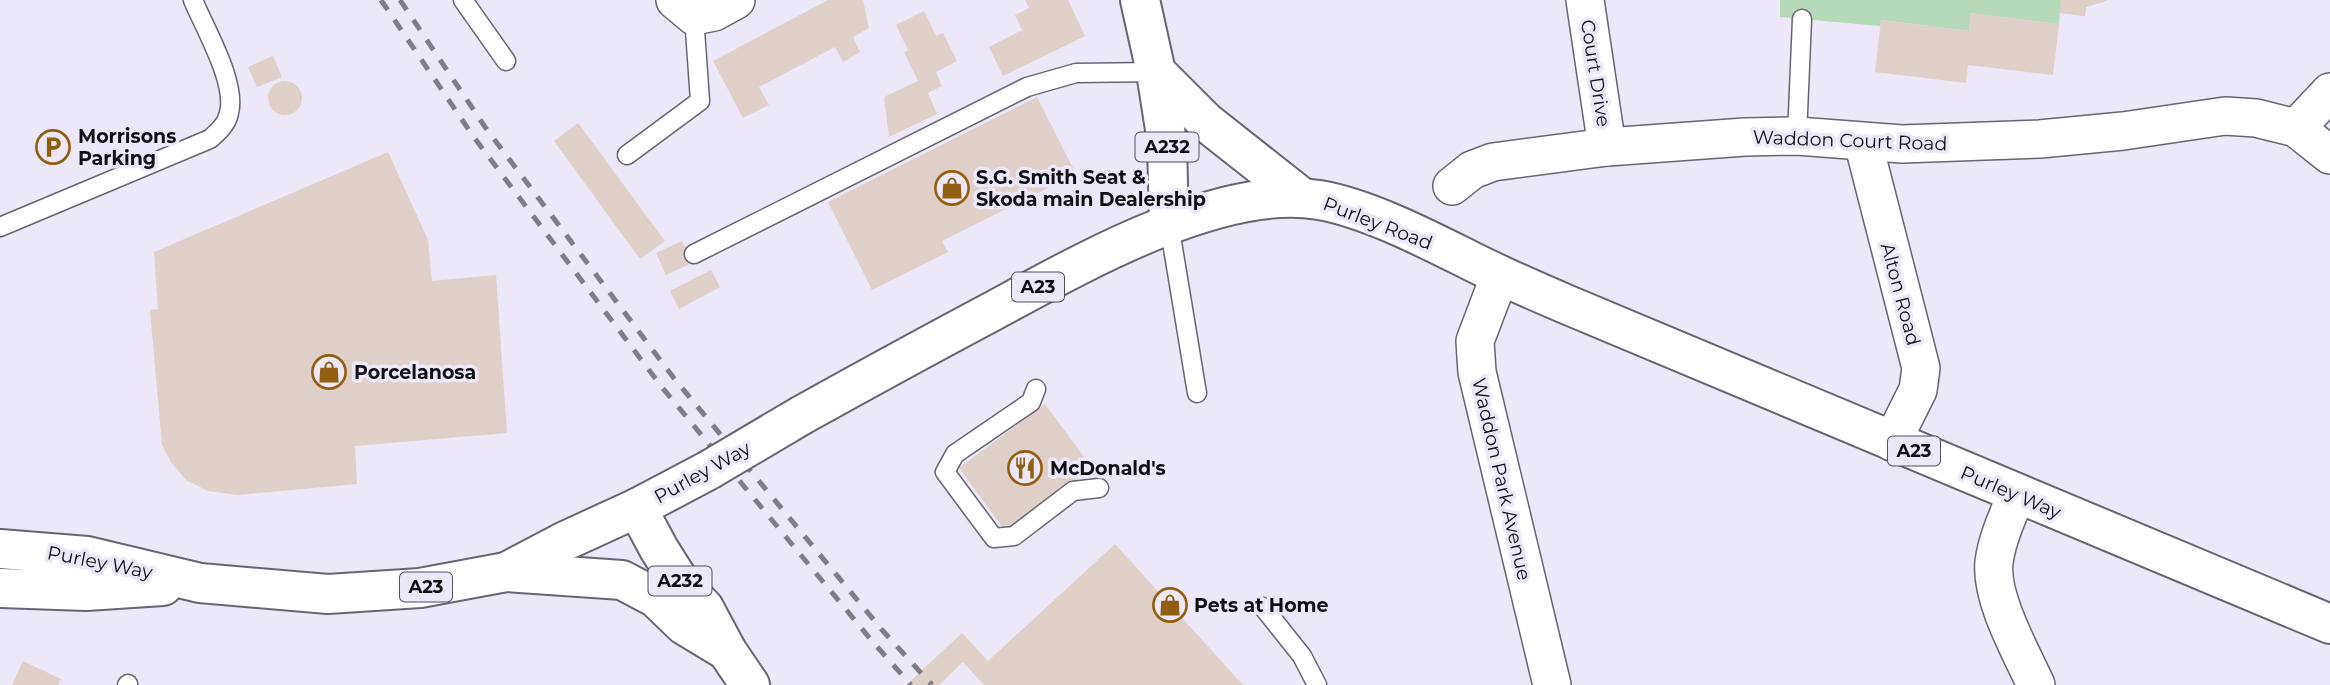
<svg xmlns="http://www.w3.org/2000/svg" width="2330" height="685" font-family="Montserrat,sans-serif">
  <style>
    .green { fill: #b6d9ba }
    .building { fill: #decfc8 }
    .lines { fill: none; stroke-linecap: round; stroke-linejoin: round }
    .lane-casing { stroke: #686471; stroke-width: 21 }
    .street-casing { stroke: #686471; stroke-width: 40 }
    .highway-casing { stroke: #686471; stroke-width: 42 }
    .lane { stroke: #fff; stroke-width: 18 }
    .street { stroke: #fff; stroke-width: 37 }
    .highway { stroke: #fff; stroke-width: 38 }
    .rail { stroke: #807d87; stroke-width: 5; stroke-dasharray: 12 12; stroke-linecap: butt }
    .highway-bridge-casing { stroke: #686471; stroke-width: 42; stroke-linecap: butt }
    .highway-bridge { stroke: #fff; stroke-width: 38 }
    .labels { text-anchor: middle; stroke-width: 7; stroke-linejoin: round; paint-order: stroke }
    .shield { fill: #ece8f7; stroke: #514f57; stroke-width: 2 }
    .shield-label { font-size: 18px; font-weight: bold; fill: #0f0e13 }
    .street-label { font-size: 19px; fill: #0f0e13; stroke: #ece8f7 }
    .poi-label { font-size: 19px; font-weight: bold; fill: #0f0e13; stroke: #ece8f7; text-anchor: start }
  </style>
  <rect width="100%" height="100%" fill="#ece8f7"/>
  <!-- green -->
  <polygon class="green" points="1780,0 2108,0 2086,7 2085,16 2060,13 2059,24 1971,13 1969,31 1882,20 1880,26 1780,17"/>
  <!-- building -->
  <g class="building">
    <polygon points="828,0 863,0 869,28 853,37 860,52 843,62 835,47 759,87 769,105 743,118 713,61"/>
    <polygon points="1025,0 1068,0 1085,36 1003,76 989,47 1022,30 1015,15 1029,8"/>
    <polygon points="2061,0 2106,0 2106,1 2085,7 2085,16 2060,13"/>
    <polygon points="924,11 936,36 943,33 957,61 936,72 942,86 928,93 937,114 889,137 884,97 918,81 904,52 908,50 896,25"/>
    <polygon points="1971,13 2059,24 2053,75 1968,65 1966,83 1875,72 1881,20 1969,31"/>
    <polygon points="273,56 282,77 257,87 248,67"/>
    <circle cx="285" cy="98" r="17"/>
    <polygon points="1037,97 1076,174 942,241 948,252 872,290 828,202"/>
    <polygon points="578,123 665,241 640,259 554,141"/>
    <polygon points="388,152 428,240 432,281 496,275 507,433 355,446 357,484 238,495 208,491 186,480 171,462 162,445 150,310 158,309 154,252"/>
    <polygon points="682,241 692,263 666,275 656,253"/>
    <polygon points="711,270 720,287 679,309 670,291"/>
    <polygon points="1045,404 1092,468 1006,532 959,468"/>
    <polygon points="1115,544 1243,685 984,685 963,662 939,685 906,685 962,633 988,661"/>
    <polygon points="23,661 61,679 58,685 12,685"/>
  </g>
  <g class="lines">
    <!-- lane casing -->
    <g class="lane-casing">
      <g id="lane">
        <polyline points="463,0 506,61"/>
        <polyline points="1797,136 1802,19"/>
        <polyline points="627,155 700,101 694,16"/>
        <polyline points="1169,224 1197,393"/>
        <path d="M0 227 210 139C218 132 227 124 229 113 237 83 205 29 193 0"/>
        <polyline points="694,254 1027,87 1076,73 1156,72"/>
        <polyline points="1036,389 1031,402 955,454 945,472 994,538 1014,536 1073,491 1099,488"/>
        <polyline points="1263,607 1302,656 1317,685"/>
        <polyline points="127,685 128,684"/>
      </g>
    </g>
    <!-- street casing -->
    <g class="street-casing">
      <g id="street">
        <polyline points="675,0 694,16 714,12 736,0"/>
        <polyline points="1585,0 1607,147"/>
        <polyline points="2296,128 2330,92"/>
        <polyline points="1863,142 1921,368 1918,390 1892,442"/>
        <polyline points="1452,186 1472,170 1493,162 1607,147 1745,137 1797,136 1902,144 2040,139 2123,131 2225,116 2256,118 2296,128 2330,155"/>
        <polyline points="1500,275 1475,341 1477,372 1552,685"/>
        <path d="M2017 494C2008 515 1997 539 1994 562 1990 598 2021 652 2036 685"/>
      </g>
    </g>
    <!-- highway casing -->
    <g class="highway-casing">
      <g id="highway">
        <polyline points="1140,0 1156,72 1167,142 1169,224"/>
        <polyline points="1156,72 1206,122 1301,197"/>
        <path d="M802 415C865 380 929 345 993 311 1078 265 1220 183 1319 200 1367 208 1427 239 1471 261 1503 277 1535 291 1568 305L2330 624"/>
        <polyline points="637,508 659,549 681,584 704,608 727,651 750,685"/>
        <polyline points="0,549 87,556 200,583 328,594 420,588 506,572 565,541 637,508 709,470"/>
        <polyline points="506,572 622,580 656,598 684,625 727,651"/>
        <polyline points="0,588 86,591 163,586"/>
      </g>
    </g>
    <!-- lane -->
    <use href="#lane" class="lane"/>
    <!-- street -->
    <use href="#street" class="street"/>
    <!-- highway -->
    <use href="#highway" class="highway"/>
    <!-- rail -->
    <g class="rail">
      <polyline points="381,0 473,136 661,386 872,641 911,685"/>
      <polyline points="400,0 485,127 673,377 883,631 932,685"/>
    </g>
    <!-- highway-bridge casing -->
    <g class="highway-bridge-casing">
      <polyline id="highway-bridge" points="709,470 802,415"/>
    </g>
    <!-- highway-bridge -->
    <use href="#highway-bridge" class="highway-bridge"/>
  </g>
  <!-- icons -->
  <defs>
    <g id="parking-ring" transform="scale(1.75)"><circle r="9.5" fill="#ece8f7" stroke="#925e11" stroke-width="1.5"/><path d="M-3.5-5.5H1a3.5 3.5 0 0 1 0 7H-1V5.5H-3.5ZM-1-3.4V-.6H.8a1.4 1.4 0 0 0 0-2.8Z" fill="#925e11"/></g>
    <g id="shop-ring" transform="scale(1.75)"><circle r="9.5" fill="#ece8f7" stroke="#925e11" stroke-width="1.5"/><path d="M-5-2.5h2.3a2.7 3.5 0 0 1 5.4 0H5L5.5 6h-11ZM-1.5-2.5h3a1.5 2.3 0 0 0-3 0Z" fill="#925e11"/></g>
    <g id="restaurant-ring" transform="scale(1.75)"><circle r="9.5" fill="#ece8f7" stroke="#925e11" stroke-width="1.5"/><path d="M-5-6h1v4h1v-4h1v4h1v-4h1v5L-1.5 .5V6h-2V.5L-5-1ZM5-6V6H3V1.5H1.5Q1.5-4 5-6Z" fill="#925e11"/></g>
  </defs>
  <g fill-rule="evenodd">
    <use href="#parking-ring" x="53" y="147"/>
    <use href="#shop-ring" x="952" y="188"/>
    <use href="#shop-ring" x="329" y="372"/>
    <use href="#restaurant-ring" x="1025" y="468"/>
    <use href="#shop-ring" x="1170" y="605"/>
  </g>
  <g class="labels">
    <!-- shield labels -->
    <g class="shield">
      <rect x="1135.5" y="132.5" width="63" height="29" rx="5"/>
      <rect x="1012" y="272.5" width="52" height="29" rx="5"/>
      <rect x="1888" y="436.5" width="52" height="29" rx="5"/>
      <rect x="648.5" y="566.5" width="63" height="29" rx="5"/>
      <rect x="400" y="572.5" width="52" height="29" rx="5"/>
    </g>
    <g class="shield-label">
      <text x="1167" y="153">A232</text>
      <text x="1038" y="293">A23</text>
      <text x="1914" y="457">A23</text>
      <text x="680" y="587">A232</text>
      <text x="426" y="593">A23</text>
    </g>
    <!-- street labels -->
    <g class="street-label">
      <text transform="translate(1596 73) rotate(81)" y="7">Court Drive</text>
      <text transform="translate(1850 140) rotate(2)" y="7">Waddon Court Road</text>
      <text transform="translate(1378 223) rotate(21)" y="7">Purley Road</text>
      <text transform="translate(1901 294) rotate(75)" y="7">Alton Road</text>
      <text transform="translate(702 472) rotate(-29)" y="7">Purley Way</text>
      <text transform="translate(1502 479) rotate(77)" y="7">Waddon Park Avenue</text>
      <text transform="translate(2011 492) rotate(23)" y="7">Purley Way</text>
      <text transform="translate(100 562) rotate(11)" y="7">Purley Way</text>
    </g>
    <!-- poi labels -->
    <g class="poi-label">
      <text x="78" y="143">Morrisons<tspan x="78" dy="22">Parking</tspan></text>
      <text x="976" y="184">S.G. Smith Seat &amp;<tspan x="976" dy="22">Skoda main Dealership</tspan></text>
      <text x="354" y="379">Porcelanosa</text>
      <text x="1050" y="475">McDonald's</text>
      <text x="1194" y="612">Pets at Home</text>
    </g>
  </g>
</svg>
